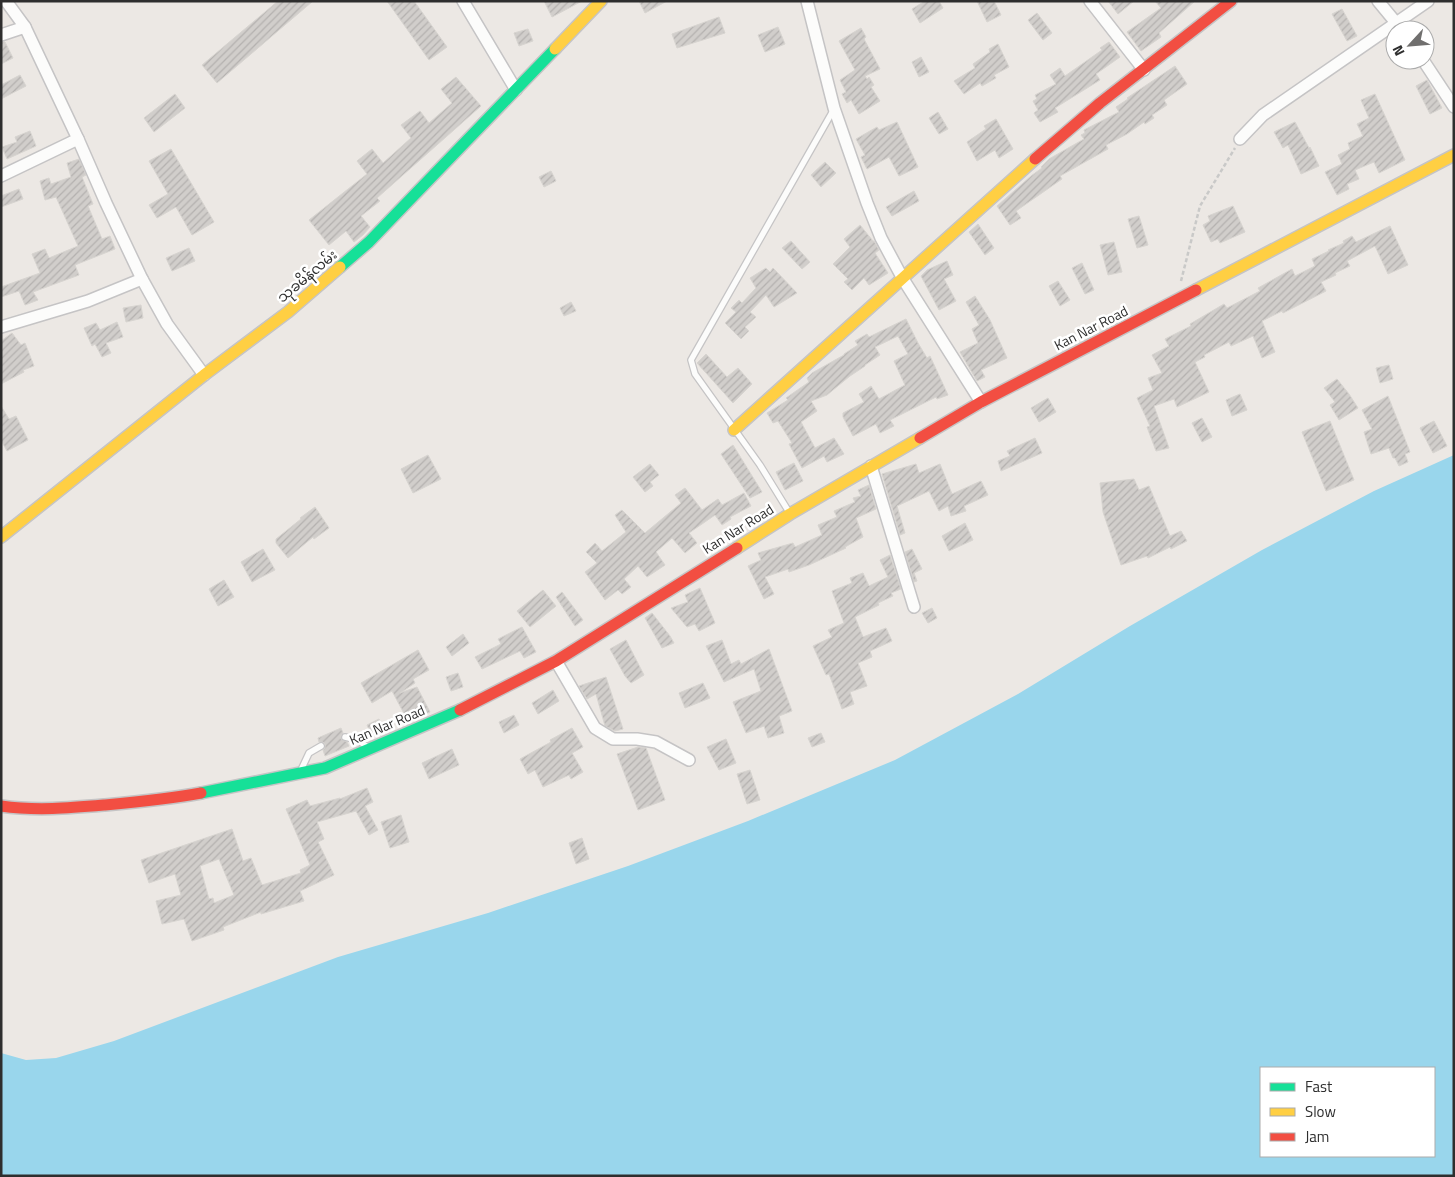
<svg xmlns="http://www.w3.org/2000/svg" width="1455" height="1177" font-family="'Titillium Web','Noto Sans Myanmar',sans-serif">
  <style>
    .water { fill: #99d6ec; fill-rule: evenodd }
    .building { fill: url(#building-hatch); stroke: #d7d4d0; fill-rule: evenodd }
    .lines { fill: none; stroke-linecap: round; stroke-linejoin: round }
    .lane-casing { stroke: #c5c4c5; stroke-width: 8 }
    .street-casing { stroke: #c5c4c5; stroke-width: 14 }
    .fast-casing { stroke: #c5c4c5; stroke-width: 14 }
    .slow-casing { stroke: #c5c4c5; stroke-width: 14 }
    .jam-casing { stroke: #c5c4c5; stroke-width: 14 }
    .path { stroke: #c9c9c8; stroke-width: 2.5; stroke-dasharray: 4 2.5; stroke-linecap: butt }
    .lane { stroke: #fcfcfb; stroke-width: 5.5 }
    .street { stroke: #fcfcfb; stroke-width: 11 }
    .fast { stroke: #16e098; stroke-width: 11 }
    .slow { stroke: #ffcf43; stroke-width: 11 }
    .jam { stroke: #f24e42; stroke-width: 11 }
    .labels { text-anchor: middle; stroke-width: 5; stroke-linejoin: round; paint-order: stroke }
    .street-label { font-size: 14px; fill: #2e2e2e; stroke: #fff }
  </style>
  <defs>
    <pattern id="building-hatch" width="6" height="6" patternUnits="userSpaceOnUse" patternTransform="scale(1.25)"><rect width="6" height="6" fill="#d1cecb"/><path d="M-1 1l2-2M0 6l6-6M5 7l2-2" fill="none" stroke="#b4b1af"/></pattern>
  </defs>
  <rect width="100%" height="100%" fill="#ece8e4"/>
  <!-- water -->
  <path class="water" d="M1454 455V1176H1V1053L26 1060 56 1058 114 1041 338 957 488 913 628 866 748 821 895 760 1018 694 1130 626 1262 550 1374 491ZM1261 1068H1434V1156H1261Z"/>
  <!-- building -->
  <g class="building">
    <polygon points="278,1 313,1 217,83 202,65"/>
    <polygon points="387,1 414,1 447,47 429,60"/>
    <polygon points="544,1 582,1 552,17"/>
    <polygon points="639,1 667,1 645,13"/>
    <polygon points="925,1 939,1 943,8 920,23 912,9"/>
    <polygon points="977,1 994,1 1001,15 987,22"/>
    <polygon points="1108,1 1134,1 1118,14"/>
    <polygon points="1155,1 1195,1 1159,33 1161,37 1141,51 1127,32 1161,8"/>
    <polygon points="1342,9 1357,36 1347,41 1332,14"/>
    <polygon points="1037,13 1052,33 1043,40 1028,20"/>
    <polygon points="719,17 725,33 677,48 672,34"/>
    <polygon points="778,27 785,44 765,52 758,35"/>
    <polygon points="861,28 866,37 864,39 880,69 865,76 867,79 869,77 874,85 871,87 880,101 859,114 851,100 847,103 842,94 846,92 840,80 855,70 839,41"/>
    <polygon points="528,29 533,41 519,46 514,33"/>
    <polygon points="1,42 5,42 13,58 1,64"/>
    <polygon points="1109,42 1120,57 1096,74 1100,80 1055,108 1058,112 1040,122 1034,113 1038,110 1033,101 1037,99 1035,95 1056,84 1050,75 1060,68 1065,76 1102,50 1100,48"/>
    <polygon points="998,44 1009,67 994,75 996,78 982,86 980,83 964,94 954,81 975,68 973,64 990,52 989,49"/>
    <polygon points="921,57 929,72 919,77 912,62"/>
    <polygon points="1175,66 1187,84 1164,100 1167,105 1152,115 1154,118 1145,124 1144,122 1127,134 1106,145 1108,149 1060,176 1062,179 1016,211 1021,218 1010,225 997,206 1031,176 1042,168 1041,167 1049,159 1084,139 1081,135 1085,133 1084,130 1119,112 1116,107 1128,99 1127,98"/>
    <polygon points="20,75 26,86 1,99 1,85"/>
    <polygon points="456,77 481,106 377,198 380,201 361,216 370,227 363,235 354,242 346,231 329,245 309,220 367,174 357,161 372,149 383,163 411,138 401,125 420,111 429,123 452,103 441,89"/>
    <polygon points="1427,80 1442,108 1430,114 1416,86"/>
    <polygon points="175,94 185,108 154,132 144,118"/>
    <polygon points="1375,94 1405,160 1379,173 1374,162 1355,170 1359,179 1347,184 1349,189 1337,195 1325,172 1342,164 1338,155 1350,149 1348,143 1363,136 1357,124 1369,118 1361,100"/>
    <polygon points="938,112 948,129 939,134 929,118"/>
    <polygon points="996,119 1013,149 999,158 995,150 977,161 967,142 986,129 984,126"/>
    <polygon points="897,122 918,167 899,176 889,157 867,169 861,157 865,155 856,139 877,127 879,130"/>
    <polygon points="1295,122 1309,148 1310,147 1319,166 1301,174 1288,145 1283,148 1274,132"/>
    <polygon points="30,131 36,146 7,159 2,147 17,142 15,137"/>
    <polygon points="171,149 214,222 192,235 176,207 157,218 149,205 168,194 149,161"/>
    <polygon points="79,159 86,175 82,177 93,204 88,206 102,239 110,236 115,249 75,265 79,275 33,292 38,300 25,305 19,291 1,297 1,287 40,273 32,254 45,249 49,258 78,246 56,197 45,200 40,181 49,178 51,184 71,177 67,163"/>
    <polygon points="825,162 836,173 821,187 811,175"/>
    <polygon points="551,171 556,181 544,187 539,177"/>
    <polygon points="19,189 23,199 1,207 1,196"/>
    <polygon points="914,191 919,201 892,216 886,207"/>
    <polygon points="1233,206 1245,232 1220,243 1218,239 1211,242 1203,225 1210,221 1208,216"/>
    <polygon points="1139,216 1148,245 1137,248 1128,219"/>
    <polygon points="978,224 994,248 985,255 969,232"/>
    <polygon points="860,225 873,241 874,241 879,250 875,253 888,273 869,285 864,278 852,290 844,282 848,279 833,264 850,247 844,239"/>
    <polygon points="1390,226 1408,265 1388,274 1375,246 1347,261 1350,266 1335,273 1336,275 1321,282 1326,291 1283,313 1282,311 1262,321 1275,352 1262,358 1253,336 1231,346 1229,342 1204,355 1205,357 1195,362 1209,392 1177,407 1174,399 1154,406 1169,448 1156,451 1147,427 1150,426 1137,398 1153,390 1148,378 1162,373 1152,355 1169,346 1165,339 1191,326 1190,324 1224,304 1227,308 1260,291 1258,288 1292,269 1295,276 1315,266 1312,259 1329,251 1328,250 1344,243 1343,241 1352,236 1356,242"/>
    <polygon points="791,241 810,262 802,269 782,248"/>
    <polygon points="1114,242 1122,272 1108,275 1100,245"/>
    <polygon points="189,248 195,261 172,271 166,258"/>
    <polygon points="947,261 953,275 944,279 956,301 939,310 921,276 927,270"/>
    <polygon points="1082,263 1094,290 1085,294 1072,268"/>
    <polygon points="766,268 770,272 773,268 797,293 774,307 766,295 750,312 756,317 745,327 749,331 741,339 725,323 736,312 731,308 739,300 742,303 756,288 750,278"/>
    <polygon points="1058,281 1070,300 1060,306 1049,286"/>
    <polygon points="975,296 990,320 1007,358 981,370 985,377 977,381 960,352 978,343 972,329 979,325 966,302"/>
    <polygon points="571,302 576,311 564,316 560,308"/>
    <polygon points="141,305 143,318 126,322 123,308"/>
    <polygon points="906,319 918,343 927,358 930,356 948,395 937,399 936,397 890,420 894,426 880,433 876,424 853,436 843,417 843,413 864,402 859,394 871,386 879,399 905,385 894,361 908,354 898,336 875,347 880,355 865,365 865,366 850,376 827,395 811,401 817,411 801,422 815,448 834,438 844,454 827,462 824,456 802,468 789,444 792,443 778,421 773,423 767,413 788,400 786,398 809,382 807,378 812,373 844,355 844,354 858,345 855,341 867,334 869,337"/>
    <polygon points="117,322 123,337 106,343 111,353 102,357 95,344 92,346 84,328 96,323 100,330"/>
    <polygon points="12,333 21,345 25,343 34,366 23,370 24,372 1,384 1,341"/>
    <polygon points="706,354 727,377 738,368 752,384 733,403 697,363"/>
    <polygon points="1389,365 1393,379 1380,383 1376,368"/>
    <polygon points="1337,379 1349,394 1358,408 1339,420 1330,405 1335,402 1324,388"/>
    <polygon points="1240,394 1247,410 1232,416 1226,400"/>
    <polygon points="1388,396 1410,452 1405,454 1408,462 1399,466 1395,458 1393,458 1389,448 1371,454 1364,432 1372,429 1362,410"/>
    <polygon points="1048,398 1056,412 1039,422 1031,408"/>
    <polygon points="1,406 9,419 16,416 28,440 7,451 1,440"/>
    <polygon points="1202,418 1212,437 1202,442 1192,423"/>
    <polygon points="1330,421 1354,480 1326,491 1302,432"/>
    <polygon points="1434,421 1447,446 1433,453 1420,428"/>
    <polygon points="1035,438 1042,453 1001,471 998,461 1010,456 1007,451"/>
    <polygon points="733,445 762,492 750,498 721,454"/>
    <polygon points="428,455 441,479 413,493 401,469"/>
    <polygon points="794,463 803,481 785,490 776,472"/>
    <polygon points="650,464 659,475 650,482 653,486 645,492 633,477"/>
    <polygon points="916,464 919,473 940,464 952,494 981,481 988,495 964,506 966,511 951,516 948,506 939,511 929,491 897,506 905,533 900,535 882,474"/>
    <polygon points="1134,479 1139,490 1149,486 1170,536 1181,531 1187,541 1171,549 1170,547 1148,558 1147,556 1121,565 1103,512 1100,483"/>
    <polygon points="869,485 876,509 856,518 863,537 845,547 846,548 809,565 789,572 788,569 765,577 774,594 764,599 748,566 761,560 758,553 793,543 795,547 822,535 818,525 837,517 834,511 855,502 853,498 861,496 858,490"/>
    <polygon points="685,488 702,510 718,499 722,505 744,493 751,506 730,517 731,519 722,525 715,515 689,533 697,543 685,553 672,538 656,552 665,565 647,577 638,566 624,579 631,587 622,594 618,590 605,600 585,572 597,563 586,552 595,543 602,551 626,532 615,515 622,510 645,533 681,503 675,495"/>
    <polygon points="315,507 329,528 314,539 313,537 288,558 276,543 276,539 301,519 300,518"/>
    <polygon points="965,523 973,540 949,551 942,536"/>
    <polygon points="263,549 275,570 252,582 241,562"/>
    <polygon points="912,549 922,569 914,573 917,581 914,582 905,552"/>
    <polygon points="890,555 901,589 891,593 893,596 878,603 879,605 855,617 863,637 886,628 892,641 870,651 872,657 858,663 867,686 850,692 854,704 842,709 829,674 826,675 813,646 832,637 828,630 844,623 832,591 852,583 850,578 863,573 869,586 888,577 880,560"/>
    <polygon points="224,580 234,597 218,606 209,589"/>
    <polygon points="700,588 715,623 699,631 695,624 687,627 671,608 688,602 685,595"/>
    <polygon points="543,590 556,606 530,627 517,611"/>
    <polygon points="562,592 583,620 575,626 556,597"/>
    <polygon points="932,608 937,618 928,623 922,613"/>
    <polygon points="652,613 670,636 674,643 662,648 645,618"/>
    <polygon points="522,627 536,652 524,658 520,651 482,669 475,657 501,644 498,639"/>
    <polygon points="463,634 469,643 452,656 446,647"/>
    <polygon points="626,640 644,675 631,683 625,676 610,649"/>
    <polygon points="722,640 731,664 739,660 741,664 769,649 792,711 779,716 784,733 768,738 764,726 746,733 733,702 761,691 754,669 724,682 706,646"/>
    <polygon points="418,650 429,670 413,679 415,683 400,693 417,687 430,712 408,721 392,691 372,703 361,683"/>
    <polygon points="458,673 463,687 451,691 446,677"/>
    <polygon points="606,677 623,729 615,731 605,726 596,694 587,699 579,686"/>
    <polygon points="703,683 710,698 685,708 679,693"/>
    <polygon points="553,690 559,701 538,714 532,703"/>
    <polygon points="514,715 519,725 504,733 499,722"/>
    <polygon points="379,719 383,728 371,734 367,725"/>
    <polygon points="341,728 343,733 341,735 341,739 347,742 349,746 325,756 323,750 325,748 325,744 323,742 319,742 318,738"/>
    <polygon points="572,728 583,747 572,753 583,772 571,779 569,775 543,787 535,770 528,774 520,759 551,742 550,740"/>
    <polygon points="821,733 825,742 812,747 808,738"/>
    <polygon points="726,739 736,763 719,770 707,747"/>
    <polygon points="638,747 646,748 665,800 638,810 617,754"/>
    <polygon points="452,749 459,765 429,779 422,763"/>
    <polygon points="750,770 760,800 747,804 737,774"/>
    <path d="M367 788 373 802 365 806 378 830 369 835 356 811 317 822 324 839 318 842 334 875 300 891 304 901 261 914V912L223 927 224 930 192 941 184 919 162 924 156 901 181 895 175 874 149 883 141 860 232 829 243 861 251 858 262 885 301 873 300 870 310 865 286 809 307 800 310 806 340 798V799ZM219 859 234 895 214 903 213 898 209 899 200 866Z"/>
    <polygon points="401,815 409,842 390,848 381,822"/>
    <polygon points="582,838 589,859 576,864 569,843"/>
  </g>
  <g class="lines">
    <!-- lane casing -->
    <g class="lane-casing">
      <g id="lane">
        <polyline points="789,512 760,465 695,374 691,360 834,109"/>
        <polyline points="345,737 358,740 366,746"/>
        <polyline points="301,770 309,753 321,746"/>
      </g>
    </g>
    <!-- street casing -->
    <g class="street-casing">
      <g id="street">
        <polyline points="6,1 25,27 78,139 106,203 142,279 167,324 204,375"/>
        <polyline points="463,1 516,90"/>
        <polyline points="807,1 834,108 867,203 881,238 903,279 981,402"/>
        <polyline points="1090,1 1144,70"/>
        <polyline points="1378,1 1402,30"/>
        <polyline points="1,35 25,27"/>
        <polyline points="1423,60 1454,107"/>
        <polyline points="1240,139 1263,115 1428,1"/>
        <polyline points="1,176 78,139"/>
        <polyline points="1,327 88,301 142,279"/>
        <polyline points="871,466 914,607"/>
        <polyline points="556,661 595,728 613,739 637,739 656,742 689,760"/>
      </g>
    </g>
    <!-- fast casing -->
    <g class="fast-casing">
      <g id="fast">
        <polyline points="340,267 369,242 555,49"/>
        <polyline points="201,793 325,768 460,710"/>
      </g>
    </g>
    <!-- slow casing -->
    <g class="slow-casing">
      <g id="slow">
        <polyline points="555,49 601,1"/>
        <polyline points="1196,290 1454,155"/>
        <polyline points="734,430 1035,159"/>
        <polyline points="1,537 204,375 288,312 340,267"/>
        <polyline points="737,548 790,514 920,438"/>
      </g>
    </g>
    <!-- jam casing -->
    <g class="jam-casing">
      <g id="jam">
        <polyline points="1035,159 1100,103 1231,1"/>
        <polyline points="920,438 981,402 1196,290"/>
        <polyline points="460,710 556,661 737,548"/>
        <path d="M1 806C36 811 70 808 105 805 137 802 169 799 201 793"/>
      </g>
    </g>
    <!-- path -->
    <polyline class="path" points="1181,281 1200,206 1235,148"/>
    <!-- lane -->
    <use href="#lane" class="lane"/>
    <!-- street -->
    <use href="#street" class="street"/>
    <!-- fast -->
    <use href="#fast" class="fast"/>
    <!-- slow -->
    <use href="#slow" class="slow"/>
    <!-- jam -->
    <use href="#jam" class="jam"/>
  </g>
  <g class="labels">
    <!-- street labels -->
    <g class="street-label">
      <text transform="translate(307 276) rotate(-40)" y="5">သုခမိန်လမ်း</text>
      <text transform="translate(1091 328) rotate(-27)" y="5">Kan Nar Road</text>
      <text transform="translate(738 529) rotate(-32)" y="5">Kan Nar Road</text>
      <text transform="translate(387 725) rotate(-23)" y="5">Kan Nar Road</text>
    </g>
  </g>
  <!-- border -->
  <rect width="1455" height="1177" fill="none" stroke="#2e2e2e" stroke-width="5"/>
  <!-- legend -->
  <rect x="1260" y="1067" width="175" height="90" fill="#ffffff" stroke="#ababab"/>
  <rect x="1270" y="1083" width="25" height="8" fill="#16e098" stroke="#ababab"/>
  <text x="1305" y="1092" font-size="15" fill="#2e2e2e">Fast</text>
  <rect x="1270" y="1108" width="25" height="8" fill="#ffcf43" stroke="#ababab"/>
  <text x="1305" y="1117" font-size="15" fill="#2e2e2e">Slow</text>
  <rect x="1270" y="1133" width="25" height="8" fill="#f24e42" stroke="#ababab"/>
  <text x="1305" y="1142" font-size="15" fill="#2e2e2e">Jam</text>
  <!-- north arrow -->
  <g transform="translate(1410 45) rotate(244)"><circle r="24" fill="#ffffff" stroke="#ababab"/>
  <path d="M0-4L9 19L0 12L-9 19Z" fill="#706f6e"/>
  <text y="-8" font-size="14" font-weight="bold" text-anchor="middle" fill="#2e2e2e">N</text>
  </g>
</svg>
